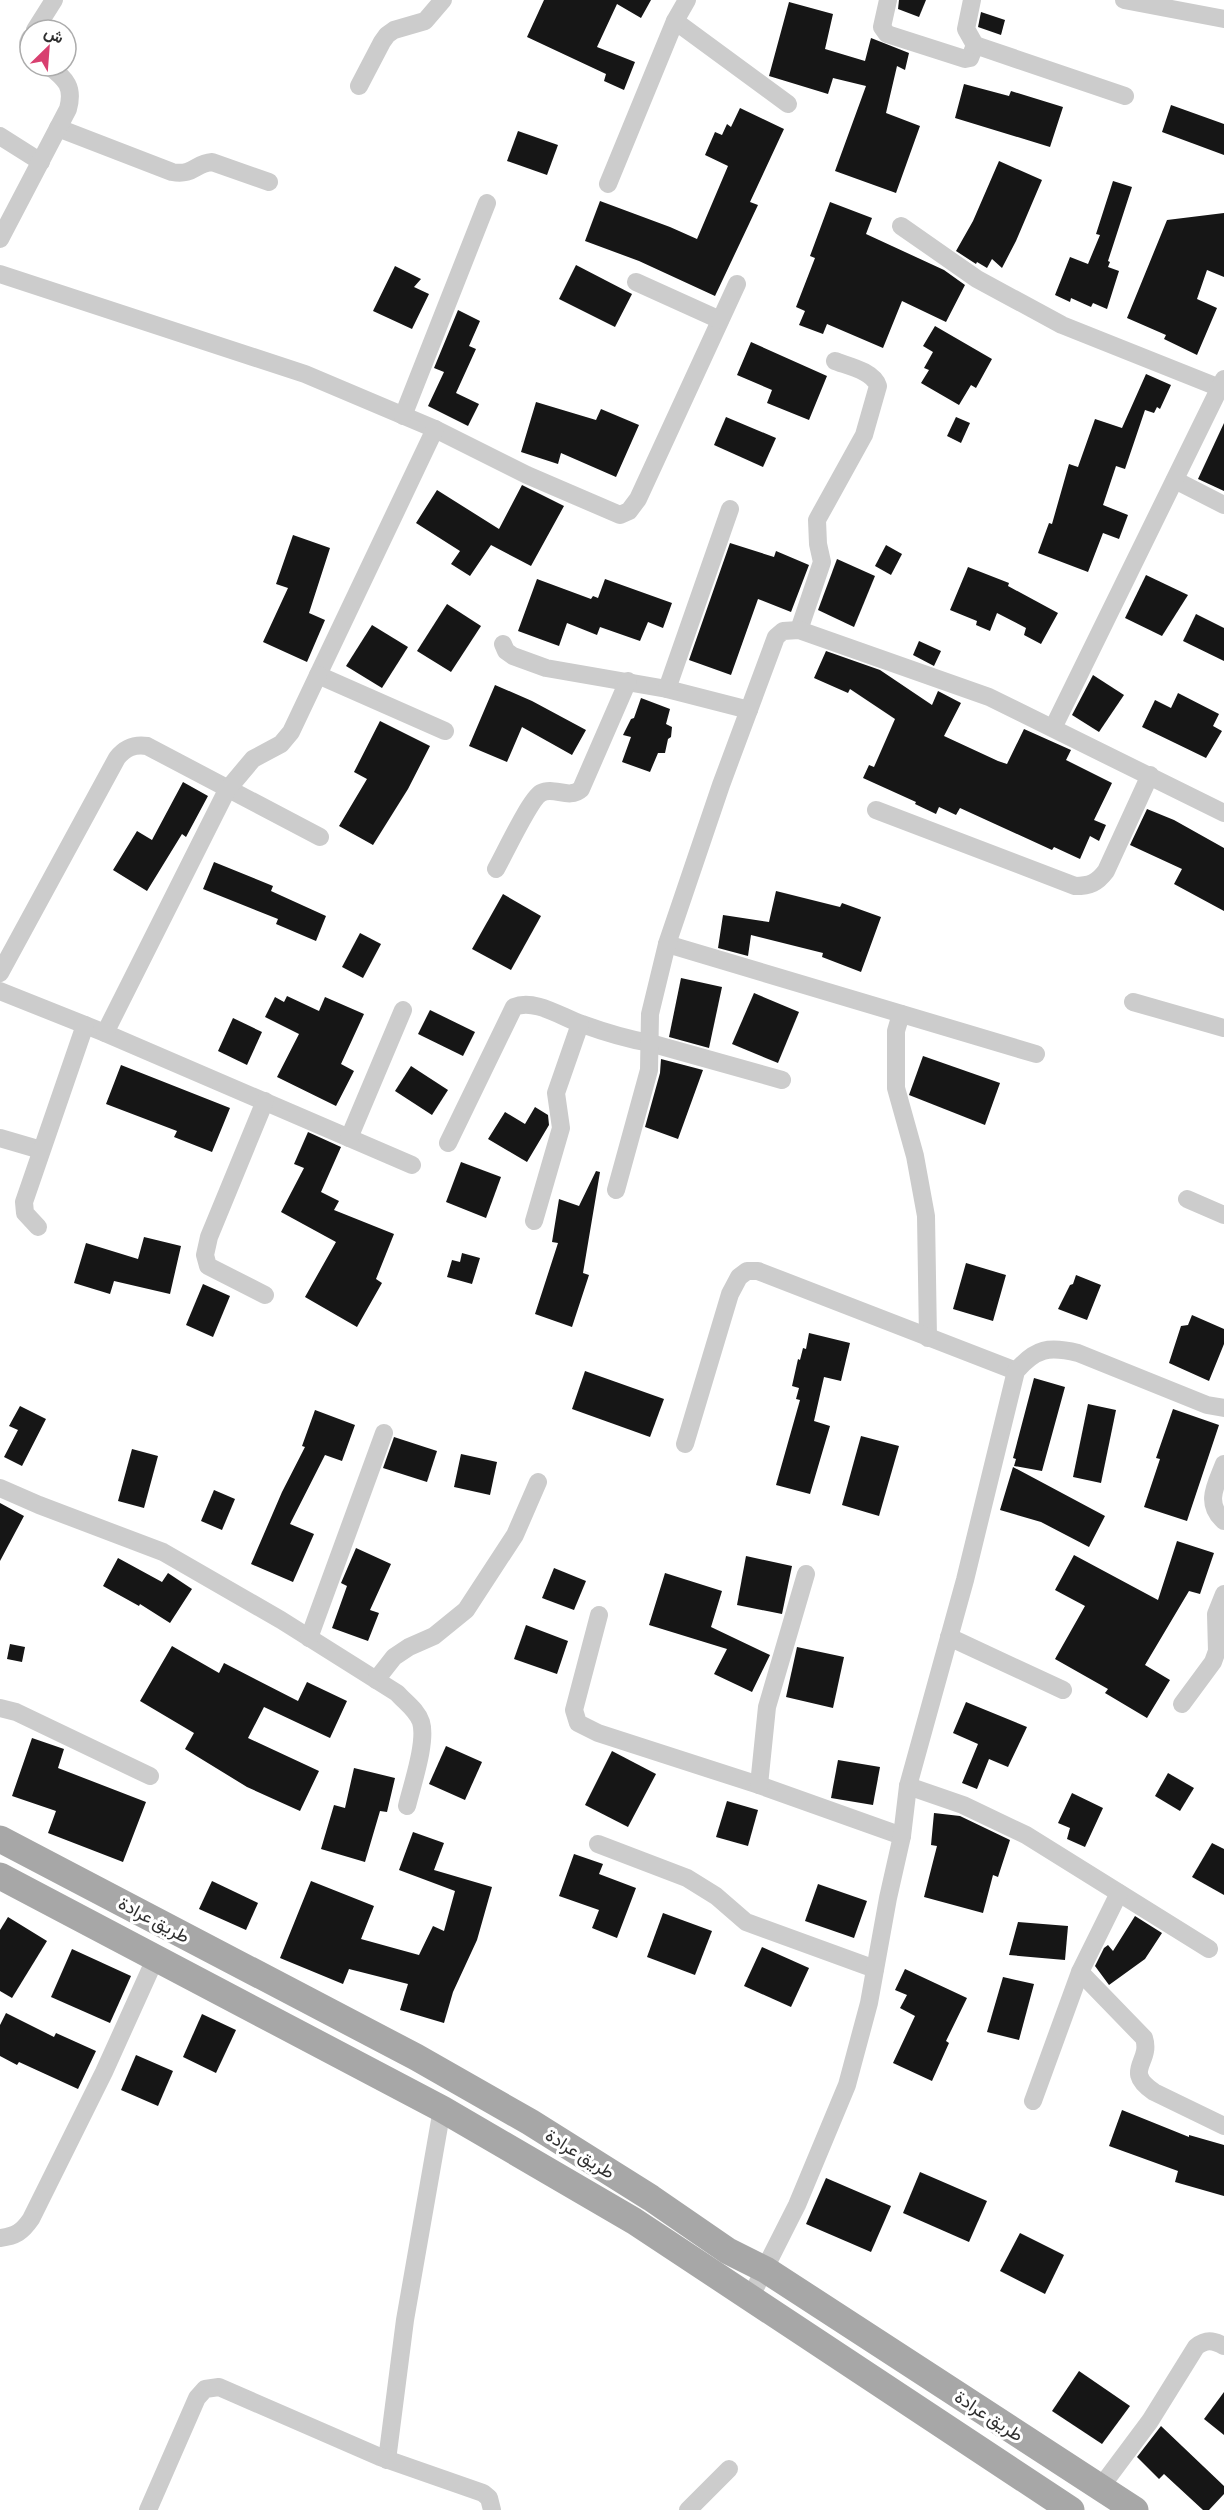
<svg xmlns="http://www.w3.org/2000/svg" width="1224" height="2510" font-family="'Sofia Sans Condensed',Vazirmatn,sans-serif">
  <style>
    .building { fill: #161616 }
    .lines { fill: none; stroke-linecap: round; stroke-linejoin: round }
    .minor { stroke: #ccc; stroke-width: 18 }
    .primary { stroke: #a7a7a7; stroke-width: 27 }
    .labels { text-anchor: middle; stroke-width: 6; stroke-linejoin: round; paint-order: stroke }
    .street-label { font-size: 18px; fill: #2f2f2f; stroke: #fff }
  </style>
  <rect width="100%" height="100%" fill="#fff"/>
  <!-- building -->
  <g class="building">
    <polygon points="544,0 651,0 641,18 617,4 597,47 635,62 624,90 604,81 606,74 527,37"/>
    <polygon points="899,0 926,0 919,17 898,9"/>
    <polygon points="789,2 833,14 825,49 865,61 871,38 909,53 905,70 897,66 886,113 920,126 896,193 835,171 866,86 833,78 828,94 769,76"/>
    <polygon points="981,12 1005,20 1001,35 978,27"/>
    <polygon points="964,84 1009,96 1011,91 1063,107 1050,147 955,118"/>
    <polygon points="1171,105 1224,124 1224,155 1162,132"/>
    <polygon points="740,108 784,129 750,202 758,205 715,296 639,261 585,241 600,201 670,227 697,239 728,166 705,155 715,132 722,135 727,124 731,127"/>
    <polygon points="518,131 558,145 547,175 507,161"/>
    <polygon points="999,161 1042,180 1016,241 1002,268 992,259 987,268 977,262 976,264 956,251 973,221"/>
    <polygon points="1113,181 1132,187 1108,261 1110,262 1108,267 1119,271 1107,309 1093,303 1091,307 1071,298 1070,302 1055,295 1070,257 1088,264 1100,235 1096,234"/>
    <polygon points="830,202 872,218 866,234 944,270 965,285 946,322 902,301 883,348 827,324 823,334 799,325 805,311 796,307 815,258 810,256"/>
    <polygon points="1224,213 1224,277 1207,270 1197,299 1217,308 1197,355 1164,339 1166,335 1127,318 1167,220"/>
    <polygon points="576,265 632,294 615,327 559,299"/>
    <polygon points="395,266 421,279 414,287 429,294 412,329 373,311"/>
    <polygon points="458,310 480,321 469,346 476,349 456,393 479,404 468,426 428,406 444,372 434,368"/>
    <polygon points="935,326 992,359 976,388 971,385 959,405 921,383 929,370 924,368 933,352 923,346"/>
    <polygon points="751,342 827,376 809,420 767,403 772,390 737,375"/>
    <polygon points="1146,374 1171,385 1160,409 1157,407 1154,413 1145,410 1125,469 1116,466 1103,505 1128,515 1119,539 1103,533 1088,572 1038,553 1049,523 1052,524 1069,464 1078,467 1095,419 1122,428"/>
    <polygon points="536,402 596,420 601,409 639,425 616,477 561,453 558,464 521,452"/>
    <polygon points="726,417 776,438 763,467 714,445"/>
    <polygon points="956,417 970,423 961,443 947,436"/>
    <polygon points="1224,423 1224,491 1198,479"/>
    <polygon points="522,485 564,506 531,566 491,545 470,576 451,564 460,551 416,523 437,490 499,529"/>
    <polygon points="293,535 330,548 309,613 325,620 307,662 263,642 288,588 276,584"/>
    <polygon points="730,543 774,557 776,551 809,565 791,612 758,599 731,675 689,660"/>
    <polygon points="886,545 902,554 891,575 875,566"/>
    <polygon points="837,559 875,576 854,627 818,610"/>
    <polygon points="968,567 1009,583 1008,586 1058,613 1041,644 1024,635 1026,628 997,613 990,631 976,625 977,621 950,610"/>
    <polygon points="1146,575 1188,595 1162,636 1125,618"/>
    <polygon points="537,579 591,599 593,596 598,598 605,579 672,603 663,628 648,622 640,641 600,627 597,635 567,623 559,646 518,631"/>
    <polygon points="447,604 481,626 451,672 417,651"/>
    <polygon points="1196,614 1224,628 1224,661 1183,641"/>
    <polygon points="372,625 408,647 382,688 346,666"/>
    <polygon points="919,641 941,651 934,666 913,655"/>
    <polygon points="826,651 880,670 932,705 938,691 961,703 944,736 998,761 1007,764 1024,729 1071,750 1066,760 1112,783 1094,820 1106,825 1099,841 1090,836 1080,859 1054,847 1052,850 960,808 956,815 939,807 936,814 915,804 916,802 863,778 869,765 874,767 895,719 850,689 848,693 814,678"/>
    <polygon points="1093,675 1124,695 1099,732 1072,715"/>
    <polygon points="495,685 532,701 586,730 572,755 522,727 507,762 469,746"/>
    <polygon points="1178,693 1219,714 1213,726 1222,731 1206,758 1142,727 1155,700 1171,708"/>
    <polygon points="641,698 670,709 666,724 672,727 671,737 668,739 665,753 658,753 650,772 622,762 631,737 623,735 631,719 634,718"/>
    <polygon points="380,721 430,746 408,789 373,845 339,826 367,779 354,772"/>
    <polygon points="183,782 208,796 186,837 182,834 147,891 113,870 137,831 152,840"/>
    <polygon points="1147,809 1174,820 1224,848 1224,911 1174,884 1182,869 1130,845"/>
    <polygon points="214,862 273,886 271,891 326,916 316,941 276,924 278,919 203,889"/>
    <polygon points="776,891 840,907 842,903 881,917 861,972 822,957 823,953 751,935 748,956 718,948 723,915 769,922"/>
    <polygon points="503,894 541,916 511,970 472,949"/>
    <polygon points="360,933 381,944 363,978 342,967"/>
    <polygon points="681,978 722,987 709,1048 669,1037"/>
    <polygon points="754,993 799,1012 778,1063 732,1044"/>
    <polygon points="287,996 319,1011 325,997 364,1014 341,1064 354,1071 336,1106 277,1077 299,1034 265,1017 275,997 284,1002"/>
    <polygon points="430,1010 475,1032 463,1056 418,1034"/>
    <polygon points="233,1018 262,1032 247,1065 218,1051"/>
    <polygon points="923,1056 1000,1083 985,1125 909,1095"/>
    <polygon points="661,1059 703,1070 678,1139 645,1127 660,1073"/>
    <polygon points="121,1065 230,1108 212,1152 174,1137 177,1131 106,1104"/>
    <polygon points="411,1066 448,1090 432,1115 395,1091"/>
    <polygon points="535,1107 548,1115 549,1125 527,1162 488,1139 505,1112 525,1124"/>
    <polygon points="308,1132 341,1147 321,1192 339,1201 334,1210 394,1234 376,1279 382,1283 357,1327 305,1297 336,1242 281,1212 304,1168 294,1164"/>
    <polygon points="461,1162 501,1177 486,1218 446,1202"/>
    <polygon points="596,1171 600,1172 583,1273 589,1275 572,1327 535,1314 558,1243 552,1242 559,1199 579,1206"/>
    <polygon points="144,1237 181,1246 170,1294 114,1281 110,1294 74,1283 86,1243 138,1259"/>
    <polygon points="462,1253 480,1258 472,1284 447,1277 452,1260 460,1262"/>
    <polygon points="966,1263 1006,1275 993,1321 953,1309"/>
    <polygon points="1076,1275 1101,1285 1087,1320 1058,1309 1070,1285 1073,1284"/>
    <polygon points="203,1284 230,1296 213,1337 186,1325"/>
    <polygon points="1192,1315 1224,1329 1224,1344 1209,1381 1169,1363 1181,1326 1188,1325"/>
    <polygon points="809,1333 850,1343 841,1381 824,1377 814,1421 830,1426 810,1494 776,1485 800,1400 796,1399 799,1388 792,1386 798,1359 800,1360 803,1348 806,1349"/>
    <polygon points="585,1371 664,1399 650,1437 572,1409"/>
    <polygon points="1034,1378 1065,1387 1042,1471 1014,1466 1016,1459 1013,1458"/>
    <polygon points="1088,1404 1116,1410 1101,1483 1073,1477"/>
    <polygon points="20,1406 46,1419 22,1466 4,1457 18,1430 9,1426"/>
    <polygon points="1173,1409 1219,1425 1187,1521 1144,1507 1160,1459 1156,1458"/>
    <polygon points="315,1410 355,1425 342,1461 325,1455 290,1524 314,1534 293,1582 251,1564 282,1492 305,1447 302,1446"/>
    <polygon points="861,1436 899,1446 879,1516 842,1505"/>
    <polygon points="394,1437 437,1451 427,1482 383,1468"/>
    <polygon points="132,1449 158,1456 144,1508 118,1501"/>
    <polygon points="461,1454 497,1462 490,1495 454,1487"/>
    <polygon points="1013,1467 1105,1516 1089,1547 1041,1522 1000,1510"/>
    <polygon points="214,1490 235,1499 222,1530 201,1521"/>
    <polygon points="0,1503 24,1516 0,1561"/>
    <polygon points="1177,1541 1214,1553 1200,1594 1189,1591 1145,1665 1170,1680 1147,1718 1105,1693 1108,1689 1055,1659 1085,1606 1055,1590 1074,1555 1158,1600"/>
    <polygon points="356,1548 391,1564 370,1610 379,1613 368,1641 332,1628 347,1586 341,1583"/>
    <polygon points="746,1556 792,1566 782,1614 737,1605"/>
    <polygon points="118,1558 162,1582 168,1573 192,1589 170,1623 140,1604 139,1606 103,1586"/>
    <polygon points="554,1568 586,1581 574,1610 542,1598"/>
    <polygon points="665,1573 722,1591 711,1627 770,1655 752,1692 714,1674 727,1649 649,1625"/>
    <polygon points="526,1625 568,1641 557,1674 514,1659"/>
    <polygon points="10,1644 25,1647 22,1662 7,1659"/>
    <polygon points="172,1646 219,1673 224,1663 298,1701 307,1682 347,1701 330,1738 264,1707 248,1738 319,1771 300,1811 247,1787 185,1749 194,1733 140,1701"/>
    <polygon points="797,1647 844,1657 833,1708 786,1697"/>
    <polygon points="966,1702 1027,1727 1008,1767 989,1759 977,1789 962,1783 978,1744 953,1733"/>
    <polygon points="32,1738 64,1749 58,1768 146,1802 123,1862 48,1833 56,1811 12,1796"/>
    <polygon points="446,1746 482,1762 465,1800 429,1784"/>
    <polygon points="612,1751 656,1774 628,1827 585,1805"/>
    <polygon points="838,1760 880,1767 873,1805 831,1798"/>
    <polygon points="354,1768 395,1778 387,1812 380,1811 365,1862 321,1849 334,1805 345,1808"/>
    <polygon points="1168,1773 1194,1788 1180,1811 1155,1796"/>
    <polygon points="1072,1793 1103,1808 1085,1847 1067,1839 1070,1828 1058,1823"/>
    <polygon points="727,1801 758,1810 748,1846 716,1837"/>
    <polygon points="934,1813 960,1816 1010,1840 998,1877 993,1875 983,1913 924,1897 937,1846 931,1845"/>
    <polygon points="413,1832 444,1843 434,1870 492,1887 477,1940 453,1992 444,2023 400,2010 408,1984 349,1969 343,1984 280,1958 311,1881 374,1906 361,1939 419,1955 433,1926 444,1931 455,1891 399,1870"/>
    <polygon points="1212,1843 1224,1849 1224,1895 1192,1877"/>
    <polygon points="574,1854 603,1864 599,1874 636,1888 617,1938 592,1928 599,1910 559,1896"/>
    <polygon points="212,1881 258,1903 246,1930 199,1909"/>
    <polygon points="818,1884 867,1901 854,1938 805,1921"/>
    <polygon points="663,1913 712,1931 695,1975 647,1957"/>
    <polygon points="1135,1916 1162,1933 1145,1959 1109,1985 1095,1966 1104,1948 1108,1945 1113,1951"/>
    <polygon points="8,1917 47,1941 12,1998 0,1991 0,1930"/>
    <polygon points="1018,1922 1068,1926 1065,1960 1009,1955"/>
    <polygon points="762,1947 809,1968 791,2007 744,1986"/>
    <polygon points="72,1949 131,1976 110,2023 51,1997"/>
    <polygon points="905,1969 967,1998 946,2041 949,2043 932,2081 893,2063 915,2016 900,2008 907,1995 895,1990"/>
    <polygon points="1003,1977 1034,1984 1019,2040 987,2032"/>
    <polygon points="6,2013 54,2037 56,2033 96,2051 78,2089 19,2062 17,2065 0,2056 0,2025"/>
    <polygon points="202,2014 236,2030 216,2073 183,2057"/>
    <polygon points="136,2055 173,2071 158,2106 121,2090"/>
    <polygon points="1122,2110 1189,2137 1189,2135 1224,2145 1224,2196 1175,2182 1178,2171 1109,2146"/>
    <polygon points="920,2172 987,2201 969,2242 903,2213"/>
    <polygon points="826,2178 891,2206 871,2252 806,2224"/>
    <polygon points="1020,2233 1064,2255 1045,2294 1000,2271"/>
    <polygon points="1079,2371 1130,2406 1102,2444 1052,2411"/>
    <polygon points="1224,2392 1224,2435 1204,2419"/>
    <polygon points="1161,2426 1224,2486 1224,2494 1209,2510 1203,2510 1164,2474 1159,2479 1137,2457"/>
  </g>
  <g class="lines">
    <!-- minor -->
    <g class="minor">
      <polyline points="888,0 882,27 887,34 965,59 970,58 975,45 1125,96"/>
      <polyline points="972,0 966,29 975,45"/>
      <polyline points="1124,0 1224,19"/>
      <polyline points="675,21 788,104"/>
      <polyline points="35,30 54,0"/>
      <polyline points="30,38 28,43 30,51"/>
      <polyline points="359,86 382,42 387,35 394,30 425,21 443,0"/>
      <path d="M58 128 172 172C194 176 195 163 212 162L269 182"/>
      <polyline points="0,136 41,162"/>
      <polyline points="608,184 675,21 687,0"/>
      <polyline points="901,226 977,279 1062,325 1220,388"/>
      <path d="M0 239 68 109C74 87 66 79 49 66"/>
      <polyline points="0,274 305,374 435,429 527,475 620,515 629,511 638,499 737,284"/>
      <polyline points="636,282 720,320"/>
      <polyline points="403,416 487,203"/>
      <polyline points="435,429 318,675 445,731"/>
      <polyline points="1175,480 1224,505"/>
      <path d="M799 630 822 562 818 544 817 520 864 435 878 386C873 371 848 366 835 361"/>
      <polyline points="503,644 506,651 513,656 546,668 667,689 749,710"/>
      <polyline points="667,689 730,509"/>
      <polyline points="1053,728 1224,379"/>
      <path d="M876 810 1075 886C1090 886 1097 883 1106 871L1150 775"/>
      <path d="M496 869C504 855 530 799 541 793 554 786 569 800 581 789L628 681"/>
      <polyline points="667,944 1036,1054"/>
      <path d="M0 973 117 758C125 748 134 744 147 746L320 837"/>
      <polyline points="0,991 105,1033 412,1165"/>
      <polyline points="1133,1002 1224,1028"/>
      <polyline points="901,1014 896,1031 896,1088 915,1156 926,1216 928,1338"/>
      <polyline points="105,1033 227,790 253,759 281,744 291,732 318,675"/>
      <polyline points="265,1101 209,1237 205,1255 208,1266 265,1295"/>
      <polyline points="0,1138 41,1150"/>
      <polyline points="349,1138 403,1010"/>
      <path d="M448 1143 514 1007C535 998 563 1018 582 1024 604 1032 627 1039 650 1043L782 1080"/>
      <polyline points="616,1190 649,1070 650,1014 667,944 721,785 776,637 783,631 799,630 989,697 1224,813"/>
      <polyline points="1187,1199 1224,1215"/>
      <polyline points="534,1221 561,1128 556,1093 580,1024"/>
      <polyline points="38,1227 25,1213 24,1202 85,1025"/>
      <polyline points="685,1444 730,1294 739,1277 747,1271 758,1271 1016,1371"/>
      <path d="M1224 1464C1216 1485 1204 1503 1224 1521"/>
      <path d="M0 1488 39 1505 163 1552 281 1620 397 1693C405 1702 417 1710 421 1722 427 1742 412 1785 407 1806"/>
      <polyline points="599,1615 574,1710 578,1723 598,1733 759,1785 902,1836"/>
      <polyline points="949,1637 1063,1690"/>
      <polyline points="309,1638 384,1433"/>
      <polyline points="376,1680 394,1657 409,1647 434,1636 466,1610 515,1535 538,1482"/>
      <polyline points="1182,1704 1213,1662 1217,1651 1216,1614 1224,1594"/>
      <polyline points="0,1708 16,1712 150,1776"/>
      <polyline points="759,1785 767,1707 806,1574"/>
      <polyline points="908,1786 963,1805 1026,1835 1209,1949"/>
      <polyline points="598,1844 687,1878 716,1896 746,1922 875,1969"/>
      <path d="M1080 1972 1144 2038C1152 2063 1122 2070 1154 2092L1224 2126"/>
      <polyline points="1033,2101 1080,1972 1119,1893"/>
      <path d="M0 2238C16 2236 22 2232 31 2219L104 2072 156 1957"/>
      <path d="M750 2298 797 2205 847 2085 869 2003 888 1898 902 1836 908 1786 965 1580 1016 1371C1036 1348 1049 1346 1078 1353L1207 1405 1224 1408"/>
      <polyline points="387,2460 405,2320 442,2109"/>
      <path d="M1100 2488 1150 2421 1196 2347C1206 2339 1213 2340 1224 2346"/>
      <polyline points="148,2510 197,2398 205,2389 219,2387 380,2457 483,2493 489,2498 492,2510"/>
      <polyline points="688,2510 729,2469"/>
    </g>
    <!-- primary -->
    <g class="primary">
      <polyline points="0,1839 416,2057 530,2122 651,2198 728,2251 766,2270 1135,2510"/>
      <polyline points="0,1876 442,2109 634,2221 1071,2510"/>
    </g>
  </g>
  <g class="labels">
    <!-- street labels -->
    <g class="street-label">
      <text transform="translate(154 1920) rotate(28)" y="6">طريق عرادة</text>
      <text transform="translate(580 2154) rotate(32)" y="6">طريق عرادة</text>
      <text transform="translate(989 2416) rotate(33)" y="6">طريق عرادة</text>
    </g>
  </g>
  <!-- north arrow -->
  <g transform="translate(48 48) rotate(25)"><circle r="28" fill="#ffffff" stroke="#acacac" stroke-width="1.5"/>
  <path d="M0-4.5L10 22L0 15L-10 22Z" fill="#d84070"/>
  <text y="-9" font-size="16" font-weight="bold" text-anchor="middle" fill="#2f2f2f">ش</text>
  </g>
</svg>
